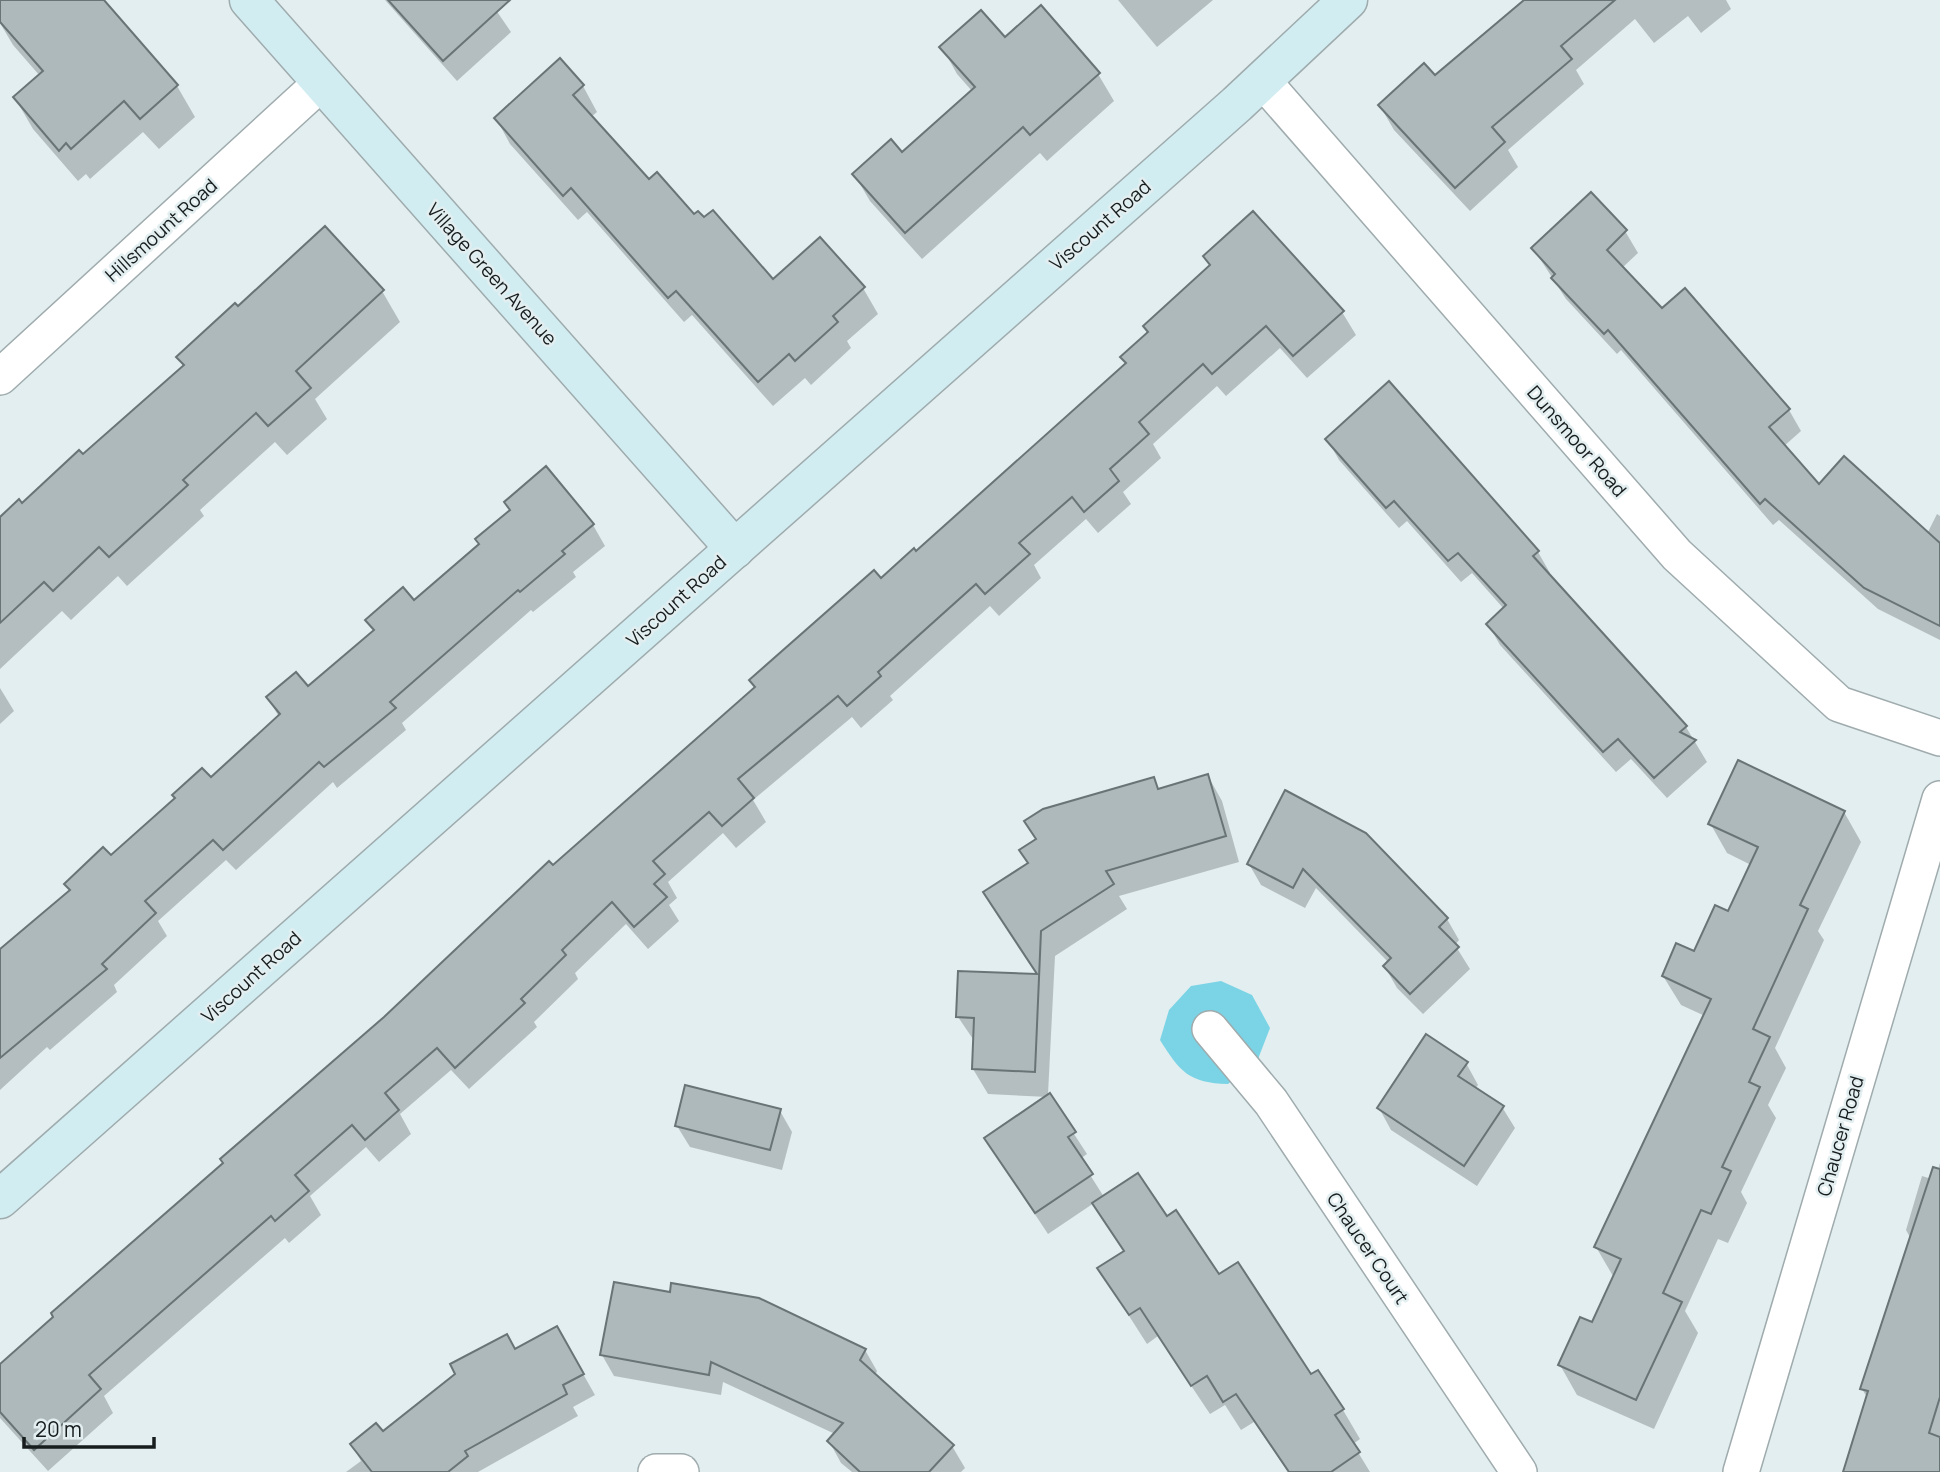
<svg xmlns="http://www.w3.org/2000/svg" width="1940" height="1472" font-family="Manrope,sans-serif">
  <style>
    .green { fill: #7bd4e5 }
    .shadow { fill: #0003 }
    .building { fill: #adb9bb; stroke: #697476; stroke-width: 2 }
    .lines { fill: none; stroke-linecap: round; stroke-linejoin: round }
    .street-casing { stroke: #9fabad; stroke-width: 38 }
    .secondary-casing { stroke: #9fabad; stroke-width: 41 }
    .street { stroke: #fff; stroke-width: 35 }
    .secondary { stroke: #d1edf2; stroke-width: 38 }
    .labels { text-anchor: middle; stroke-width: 5; stroke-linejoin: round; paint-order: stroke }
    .street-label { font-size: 19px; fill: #171c1d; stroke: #e2eef0 }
  </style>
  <rect width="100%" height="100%" fill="#e2eef0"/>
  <!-- green -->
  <path class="green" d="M1221 981 1252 995 1270 1028 1258 1059 1228 1084C1189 1083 1180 1072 1160 1040L1169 1010 1191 986Z"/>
  <!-- shadow -->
  <g class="shadow">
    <polygon points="0,0 99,0 177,86 195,117 159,149 143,132 90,179 86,174 78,181 33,129 15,98 40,76 13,45 0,23"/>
    <polygon points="385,0 489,0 511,32 457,81"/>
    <polygon points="1118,0 1213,0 1157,47"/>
    <polygon points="1527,0 1726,0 1731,9 1701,33 1688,16 1654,43 1635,19 1576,70 1584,84 1508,150 1518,167 1470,211 1394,130 1380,106 1434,78"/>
    <polygon points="1005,39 1098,74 1114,101 1047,161 1040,153 922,259 870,201 854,174 902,154 972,91 957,74 942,47"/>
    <polygon points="560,61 583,86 597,112 591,117 649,182 773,282 820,240 863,288 878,314 847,341 851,348 811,385 805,378 773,406 692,315 684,322 587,212 578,220 510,144 496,118"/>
    <polygon points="1625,231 1638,253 1622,268 1662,310 1789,410 1801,431 1783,447 1819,487 1927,534 1937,514 1940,516 1940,640 1878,609 1779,520 1773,525 1621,350 1617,354 1566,299 1533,248"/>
    <polygon points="1205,257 1342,312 1356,335 1307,378 1280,348 1226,396 1217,386 1153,444 1161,458 1123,492 1131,504 1098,533 1086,519 1034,565 1041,578 999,616 990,606 890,696 893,700 861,728 852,717 753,800 766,822 736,848 723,833 668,882 677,898 669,905 679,921 648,949 626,924 575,973 578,979 534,1022 537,1027 469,1089 451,1070 400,1114 411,1134 379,1162 366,1147 310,1196 321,1215 289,1243 285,1238 104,1396 113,1413 48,1471 0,1418 0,1366 553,867 880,580 916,553 1127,365 1122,357 1211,267"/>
    <polygon points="382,291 400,322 315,399 327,419 287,455 275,442 200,510 204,516 127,586 118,576 71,620 62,611 0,669 0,519 83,457 184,368 178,357 237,309"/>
    <polygon points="1327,439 1538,552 1550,573 1548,575 1686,727 1707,762 1667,798 1631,759 1616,772 1500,645 1488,624 1504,609 1472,573 1461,582 1407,521 1399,528 1339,460"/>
    <polygon points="593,525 605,546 573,572 576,577 533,612 531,610 402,723 406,730 337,788 333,782 236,870 226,860 158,921 167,936 114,985 117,992 50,1050 47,1047 0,1090 0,952 71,891 67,884 111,858 211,780 279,717 268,698 308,688 375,632 368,620"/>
    <polygon points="0,688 14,711 0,724"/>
    <polygon points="1208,776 1222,801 1239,862 1119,896 1127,909 1055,956 1048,1094 1087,1154 1080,1159 1104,1197 1166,1218 1343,1410 1360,1439 1353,1444 1370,1472 1288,1472 1254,1422 1241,1430 1225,1405 1210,1414 1158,1336 1147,1344 1099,1269 1124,1252 1094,1203 1048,1234 999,1160 986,1139 1048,1097 988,1094 973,1069 975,1042 958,1017 1038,976 1000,917 1153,779 1159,790"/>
    <polygon points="1844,812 1861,842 1818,931 1824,940 1775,1048 1786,1068 1768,1105 1776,1118 1741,1192 1747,1203 1728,1243 1718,1239 1685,1311 1698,1333 1654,1429 1577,1395 1560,1365 1593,1324 1613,1276 1596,1247 1705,1016 1681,1005 1663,976 1695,953 1729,914 1751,865 1727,853 1710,823"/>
    <polygon points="1365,834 1447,919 1459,940 1455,945 1470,969 1423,1014 1397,988 1385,967 1389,963 1316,888 1305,908 1261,885 1249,864"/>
    <polygon points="1466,1063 1478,1085 1475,1089 1502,1107 1515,1128 1477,1186 1391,1130 1379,1108"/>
    <polygon points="780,1111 792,1132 782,1170 690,1147 677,1126"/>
    <polygon points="1940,1163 1940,1472 1845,1472 1868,1399 1862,1389 1911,1239 1906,1230 1922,1176 1935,1180"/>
    <polygon points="557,1328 595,1395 573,1407 578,1416 478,1472 346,1472 361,1461 352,1445 382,1434"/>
    <polygon points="865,1350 877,1371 875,1376 952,1446 965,1468 961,1472 852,1472 841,1463 829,1441 835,1434 723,1382 721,1395 614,1376 602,1355"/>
  </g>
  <!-- building -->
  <g class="building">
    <polygon points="0,0 104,0 178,85 140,119 124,101 71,149 66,143 59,151 13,97 43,71 0,22"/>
    <polygon points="388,0 510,0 443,61"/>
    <polygon points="1524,0 1615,0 1561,46 1572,59 1492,127 1505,142 1455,188 1378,105 1424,63 1435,75"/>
    <polygon points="1041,5 1100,73 1030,135 1023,127 905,233 852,174 891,139 902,152 975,87 939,47 981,10 1005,37"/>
    <polygon points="560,58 584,85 573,95 649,179 657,172 694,214 698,211 704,217 713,210 773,279 820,237 865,287 833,316 838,322 795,361 789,354 758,382 676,291 668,298 571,188 563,196 494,118"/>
    <polygon points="1591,192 1627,230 1607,250 1662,308 1685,288 1790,409 1769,427 1819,484 1844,456 1940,543 1940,626 1864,588 1765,499 1760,504 1608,330 1604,334 1551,278 1555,274 1531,248"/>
    <polygon points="1253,211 1344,311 1293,356 1266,326 1212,374 1203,364 1139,422 1149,434 1110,469 1119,481 1084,512 1072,497 1019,543 1030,554 985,594 976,584 878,672 881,676 847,706 838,696 738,779 754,798 722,826 709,812 653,861 665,874 654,884 667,897 634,927 612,902 562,950 566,955 521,999 525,1003 455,1068 437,1048 385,1093 399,1110 365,1140 352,1125 295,1175 309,1191 275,1221 271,1216 89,1375 101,1389 34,1450 0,1412 0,1364 53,1317 51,1313 223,1163 220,1159 384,1017 549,861 553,865 755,687 749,680 874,570 881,578 914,548 916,551 1126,363 1120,357 1148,332 1143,326 1210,265 1203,256"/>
    <polygon points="325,226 384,290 296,371 311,388 268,426 256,413 183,480 188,485 109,557 99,547 53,591 44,582 0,623 0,517 19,499 22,503 79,450 83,454 184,365 176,357 235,303 238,306"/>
    <polygon points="1389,381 1539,551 1533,556 1687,726 1680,732 1696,740 1654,778 1618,739 1603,752 1486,624 1506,605 1458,553 1448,561 1394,501 1386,508 1325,439"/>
    <polygon points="546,466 594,524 562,551 565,554 520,592 518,590 390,702 396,708 324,767 319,762 223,850 213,840 145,901 156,913 102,964 107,969 0,1058 0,949 70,890 64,884 103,847 111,855 175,798 172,795 202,768 211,777 280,714 266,697 296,672 308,686 374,630 365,620 403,587 414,600 479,544 475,539 510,510 504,502"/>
    <polygon points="1738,760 1845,811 1800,905 1808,909 1753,1029 1770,1037 1749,1082 1760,1087 1722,1167 1731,1171 1711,1214 1701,1210 1663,1293 1682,1302 1636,1400 1558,1365 1580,1317 1592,1322 1621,1259 1594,1247 1711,999 1662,976 1676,943 1694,951 1715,905 1728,911 1758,847 1708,824"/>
    <polygon points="1208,774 1226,836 1106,871 1114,884 1041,931 1035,1072 972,1069 974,1018 956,1017 958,971 1037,974 983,892 1028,863 1019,850 1036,839 1024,821 1043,809 1154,777 1158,789"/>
    <polygon points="1285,790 1366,833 1448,918 1439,927 1459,947 1410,994 1383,966 1391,958 1303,869 1293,888 1247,864"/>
    <polygon points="1426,1034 1468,1062 1458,1076 1504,1106 1464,1166 1377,1108"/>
    <polygon points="685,1085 781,1109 770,1150 675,1126"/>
    <polygon points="1050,1093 1076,1132 1068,1137 1093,1174 1035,1213 984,1138"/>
    <polygon points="1933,1167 1940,1169 1940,1397 1929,1433 1940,1437 1940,1472 1843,1472 1868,1391 1860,1389"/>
    <polygon points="1138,1173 1167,1216 1176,1210 1219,1274 1238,1262 1311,1374 1318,1370 1344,1409 1335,1415 1360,1452 1331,1472 1289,1472 1236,1394 1223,1402 1207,1376 1191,1386 1140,1308 1129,1315 1097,1268 1124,1251 1092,1203"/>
    <polygon points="614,1282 670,1292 671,1283 759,1298 866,1349 860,1360 954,1445 929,1472 860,1472 827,1441 843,1423 711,1362 709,1375 600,1355"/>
    <polygon points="557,1326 584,1374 563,1385 567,1394 465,1451 468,1456 448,1472 372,1472 350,1444 376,1423 383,1431 455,1374 450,1364 507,1334 515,1349"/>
  </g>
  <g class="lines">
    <!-- street casing -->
    <g class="street-casing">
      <g id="street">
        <polyline points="1263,81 1677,555 1839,704 1940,738"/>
        <polyline points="0,377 322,82"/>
        <polyline points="1210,1029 1271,1102 1519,1472"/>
        <polyline points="656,1472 681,1472"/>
        <polyline points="1741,1472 1940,799"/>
      </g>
    </g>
    <!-- secondary casing -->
    <g class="secondary-casing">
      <g id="secondary">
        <polyline points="249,0 735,549"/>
        <polyline points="0,1199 1237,104 1348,0"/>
      </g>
    </g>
    <!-- street -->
    <use href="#street" class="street"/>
    <!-- secondary -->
    <use href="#secondary" class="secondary"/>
  </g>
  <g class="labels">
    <!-- street labels -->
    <g class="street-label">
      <text transform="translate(1100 225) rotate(-41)" y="7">Viscount Road</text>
      <text transform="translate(161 230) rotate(-42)" y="7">Hillsmount Road</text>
      <text transform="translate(492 274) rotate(48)" y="7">Village Green Avenue</text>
      <text transform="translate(1577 441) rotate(49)" y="7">Dunsmoor Road</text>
      <text transform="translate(676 601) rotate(-42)" y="7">Viscount Road</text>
      <text transform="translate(251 977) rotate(-42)" y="7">Viscount Road</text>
      <text transform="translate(1840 1136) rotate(-74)" y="7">Chaucer Road</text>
      <text transform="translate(1368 1248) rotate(56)" y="7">Chaucer Court</text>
    </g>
  </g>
  <!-- scale -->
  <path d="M24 1437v10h130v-10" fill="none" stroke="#171c1d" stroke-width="3.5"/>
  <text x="35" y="1437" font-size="21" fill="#171c1d" stroke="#e2eef0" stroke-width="5" paint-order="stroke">20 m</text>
</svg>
